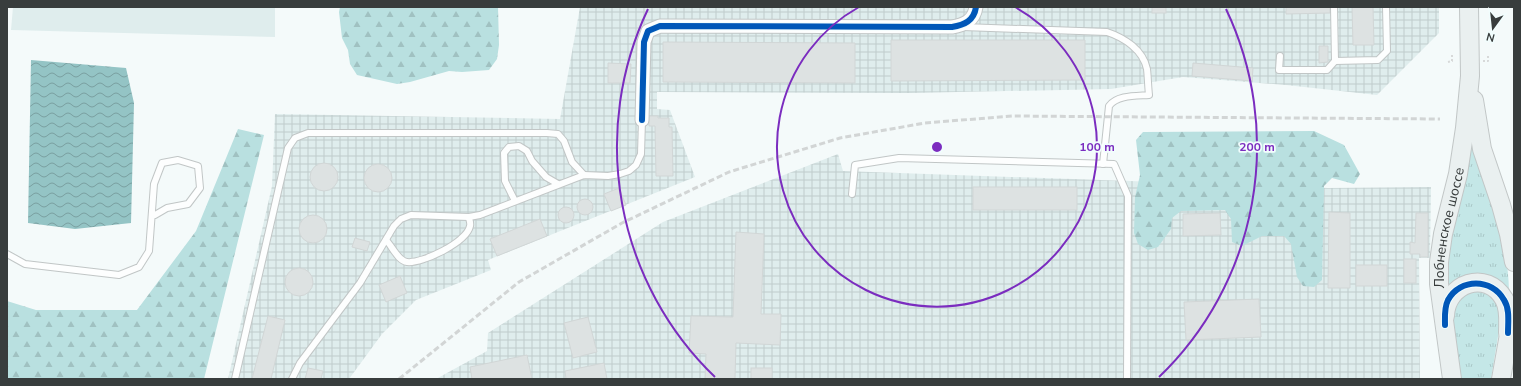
<svg xmlns="http://www.w3.org/2000/svg" width="1521" height="386" font-family="'Nunito Sans',sans-serif">
  <style>
    .built { fill: #dfeded }
    .industrial { fill: url(#industrial-grid) }
    .grass { fill: url(#grass-tufts) }
    .forest { fill: url(#forest-firs) }
    .water { fill: url(#water-waves) }
    .building { fill: #dde2e2; stroke: #d1d6d6 }
    .lines { fill: none; stroke-linecap: round; stroke-linejoin: round }
    .lane-casing { stroke: #c1c6c6; stroke-width: 8 }
    .street-casing { stroke: #c1c6c6; stroke-width: 15 }
    .secondary-casing { stroke: #c1c6c6; stroke-width: 20 }
    .path { stroke: #d7d9d9; stroke-width: 2; stroke-dasharray: 2 2; stroke-linecap: butt }
    .lane { stroke: #fdfefe; stroke-width: 6 }
    .street { stroke: #fdfefe; stroke-width: 13 }
    .secondary { stroke: #eaf0f0; stroke-width: 18 }
    .rail { stroke: #d2d5d5; stroke-width: 3; stroke-dasharray: 6 3; stroke-linecap: butt }
    .cycleway-casing { stroke: #f1fdfd; stroke-width: 8 }
    .cycleway { stroke: #0057b8; stroke-width: 6 }
    .ring { fill: none; stroke: #7b2cbf; stroke-width: 2 }
    .labels { text-anchor: middle; stroke-width: 3.5; stroke-linejoin: round; paint-order: stroke }
    .street-label { font-size: 14px; fill: #383d3d; stroke: #f1fdfd }
    .centre { fill: #7b2cbf; stroke: #f1fdfd; stroke-width: 2 }
    .ring-label { font-size: 12px; text-anchor: middle; font-weight: bold; fill: #7b2cbf; stroke: #f1fdfd; stroke-width: 3.5; stroke-linejoin: round; paint-order: stroke }
  </style>
  <defs>
    <pattern id="industrial-grid" width="8" height="8" patternUnits="userSpaceOnUse"><rect width="8" height="8" fill="#dfeded"/><path d="M0 4h8M4 0v8" fill="none" stroke="#c0cccc"/></pattern>
    <pattern id="grass-tufts" width="24" height="20" patternUnits="userSpaceOnUse"><rect width="24" height="20" fill="#c4e7e7"/><path d="M3 7l-1-3M5 7V3M7 7l1-3M15 17l-1-3M17 17v-4M19 17l1-3" fill="none" stroke="#a9c7c7"/></pattern>
    <pattern id="forest-firs" width="22" height="20" patternUnits="userSpaceOnUse"><rect width="22" height="20" fill="#b9e0e0"/><path d="M5 1l3.5 6h-7zM16 11l3.5 6h-7z" fill="#a0c1c1"/></pattern>
    <pattern id="water-waves" width="16" height="10" patternUnits="userSpaceOnUse"><rect width="16" height="10" fill="#94c4c5"/><path d="M0 5q4-4 8 0t8 0" fill="none" stroke="#7aa0a1"/></pattern>
  </defs>
  <rect width="100%" height="100%" fill="#f4fafa"/>
  <!-- built -->
  <polygon class="built" points="13,7 275,7 275,37 11,30"/>
  <!-- industrial -->
  <g class="industrial">
    <polygon points="580,7 1439,7 1439,33 1377,95 1286,85 1183,77 1111,89 910,93 657,92 657,109 670,110 695,177 488,260 491,270 416,300 382,334 349,379 228,379 272,186 275,114 560,119"/>
    <polygon points="838,154 843,171 1328,188 1431,187 1430,258 1419,258 1420,379 436,379 487,351 488,333 663,222"/>
  </g>
  <!-- grass -->
  <g class="grass">
    <path d="M1472 148H1474C1490 194 1508 241 1509 291H1448L1447 266 1450 242 1470 149Z"/>
    <polygon points="1476,288 1498,300 1501,318 1491,379 1461,379 1452,313 1455,301"/>
  </g>
  <!-- forest -->
  <g class="forest">
    <polygon points="340,7 498,7 499,45 497,59 489,70 462,72 449,71 410,82 397,84 357,75 350,64 348,50 342,38 339,12"/>
    <polygon points="238,129 264,135 204,379 7,379 7,301 36,310 137,310 196,231"/>
    <polygon points="1314,131 1344,145 1360,174 1354,184 1332,178 1324,186 1322,280 1314,287 1303,286 1297,277 1291,244 1284,236 1262,236 1242,246 1232,242 1231,219 1225,210 1181,211 1172,218 1171,229 1158,247 1148,250 1138,244 1134,233 1135,197 1140,175 1136,140 1143,132"/>
  </g>
  <!-- water -->
  <polygon class="water" points="31,60 126,68 134,103 131,223 75,229 28,223"/>
  <!-- building -->
  <g class="building">
    <rect x="1152" y="7" width="14" height="6"/>
    <polygon points="1286,7 1330,7 1330,13 1286,14"/>
    <polygon points="1352,7 1373,7 1374,45 1353,45"/>
    <polygon points="891,40 1085,40 1085,80 891,81"/>
    <polygon points="663,42 855,43 855,83 663,82"/>
    <polygon points="1319,46 1328,46 1328,62 1319,63"/>
    <polygon points="608,63 631,64 630,83 608,83"/>
    <polygon points="1193,63 1253,68 1252,81 1192,76"/>
    <polygon points="649,116 658,116 658,118 669,118 669,127 672,127 673,176 656,176 655,126 649,126"/>
    <circle cx="324" cy="177" r="14"/>
    <circle cx="378" cy="178" r="14"/>
    <rect x="973" y="187" width="104" height="23"/>
    <polygon points="619,188 626,205 611,211 604,194"/>
    <circle cx="585" cy="207" r="8"/>
    <circle cx="566" cy="215" r="8"/>
    <polygon points="1329,212 1350,213 1350,288 1328,288"/>
    <polygon points="1220,213 1221,235 1183,236 1183,214"/>
    <polygon points="1416,213 1428,213 1428,257 1420,257 1420,254 1410,254 1410,242 1415,243"/>
    <circle cx="313" cy="229" r="14"/>
    <polygon points="540,219 547,236 497,256 490,239"/>
    <polygon points="736,232 764,234 761,314 781,314 780,345 736,343 735,379 705,379 706,354 689,353 691,316 733,317"/>
    <polygon points="355,238 370,242 367,251 352,247"/>
    <rect x="1404" y="259" width="12" height="24"/>
    <rect x="1356" y="265" width="31" height="21"/>
    <circle cx="299" cy="282" r="14"/>
    <polygon points="400,276 407,293 386,302 379,285"/>
    <polygon points="1259,299 1261,337 1186,340 1184,302"/>
    <polygon points="268,316 285,320 271,379 252,379"/>
    <polygon points="588,317 597,352 573,358 564,323"/>
    <polygon points="527,355 532,379 472,379 470,367"/>
    <polygon points="604,363 607,379 566,379 565,371"/>
    <polygon points="308,368 323,371 321,379 305,379"/>
    <rect x="751" y="368" width="21" height="11"/>
  </g>
  <g class="lines">
    <!-- lane casing -->
    <g class="lane-casing">
      <g id="lane">
        <polyline points="1334,7 1335,61 1378,60 1387,51 1386,7"/>
        <path d="M963 27 1107 32C1125 38 1143 50 1147 69 1148 78 1148 86 1149 95 1136 96 1117 95 1109 106L1103 164"/>
        <polyline points="1280,56 1279,70 1327,70 1335,61"/>
        <polyline points="852,194 855,165 899,158 1114,164 1128,196 1127,379"/>
        <polyline points="515,201 505,181 504,153 509,147 519,146 527,151 532,161 546,177 558,184"/>
        <path d="M386 240C392 246 398 261 407 262 422 264 467 242 470 226 471 223 469 220 469 217"/>
        <polyline points="7,254 25,264 119,275 139,267 149,251 154,184 162,163 178,160 198,166 200,188 188,204 167,208 155,215"/>
        <polyline points="235,379 288,148 295,138 308,133 547,133 558,134 564,141 572,162 584,175"/>
        <polyline points="292,379 300,363 360,283 394,226 401,219 411,215 469,217 480,215 584,175 608,176 620,174 629,171 636,165 641,154 642,120"/>
      </g>
    </g>
    <!-- street casing -->
    <g class="street-casing">
      <path id="street" d="M642 120 644 42 648 31 660 26 952 27C964 25 974 21 976 7"/>
    </g>
    <!-- secondary casing -->
    <g class="secondary-casing">
      <g id="secondary">
        <polyline points="1474,100 1482,149 1501,205 1509,234 1514,262"/>
        <path d="M1445 316C1446 283 1487 269 1504 299 1510 309 1508 322 1508 333"/>
        <path id="s1" d="M1452 379 1439 284V262L1443 234 1458 174 1465 128 1470 76 1469 7"/>
        <polyline points="1501,379 1511,323"/>
      </g>
    </g>
    <!-- path -->
    <g class="path">
      <polyline points="1483,61 1488,61 1488,54"/>
      <polyline points="1448,62 1452,61 1452,54"/>
    </g>
    <!-- lane -->
    <use href="#lane" class="lane"/>
    <!-- street -->
    <use href="#street" class="street"/>
    <!-- secondary -->
    <use href="#secondary" class="secondary"/>
    <!-- rail -->
    <polyline class="rail" points="399,379 519,282 622,223 729,172 840,138 925,123 1012,116 1440,119"/>
    <!-- cycleway casing -->
    <g class="cycleway-casing">
      <g id="cycleway">
        <path d="M642 120 644 42 648 31 660 26 952 27C964 25 974 21 976 7"/>
        <path d="M1445 325C1445 317 1444 308 1448 300 1460 278 1492 278 1504 300 1510 309 1508 322 1508 333"/>
      </g>
    </g>
    <!-- cycleway -->
    <use href="#cycleway" class="cycleway"/>
  </g>
  <!-- distance rings -->
  <g class="ring">
    <path d="M1015 7A160 160 0 1 1 859 7"/>
    <path d="M715 377A320 320 0 0 1 648 9M1226 9A320 320 0 0 1 1159 377"/>
  </g>
  <g class="labels">
    <!-- street labels -->
    <g class="street-label">
      <text dy="5" stroke="none"><textPath href="#s1" startOffset="153">Лобненское шоссе</textPath></text>
    </g>
  </g>
  <circle cx="937" cy="147" r="6" class="centre"/>
  <g class="ring-label">
    <text x="1097" y="151">100 m</text>
    <text x="1257" y="151">200 m</text>
  </g>
  <!-- border -->
  <rect width="1521" height="386" fill="none" stroke="#383d3d" stroke-width="16"/>
  <!-- north arrow -->
  <g transform="translate(1493 28) rotate(195)" stroke="#f1fdfd" stroke-width="3" paint-order="stroke">
  <path d="M0-3L7 15L0 10L-7 15Z" fill="#383d3d"/>
  <text y="-6" font-size="11" font-weight="bold" text-anchor="middle" fill="#383d3d">N</text>
  </g>
</svg>
